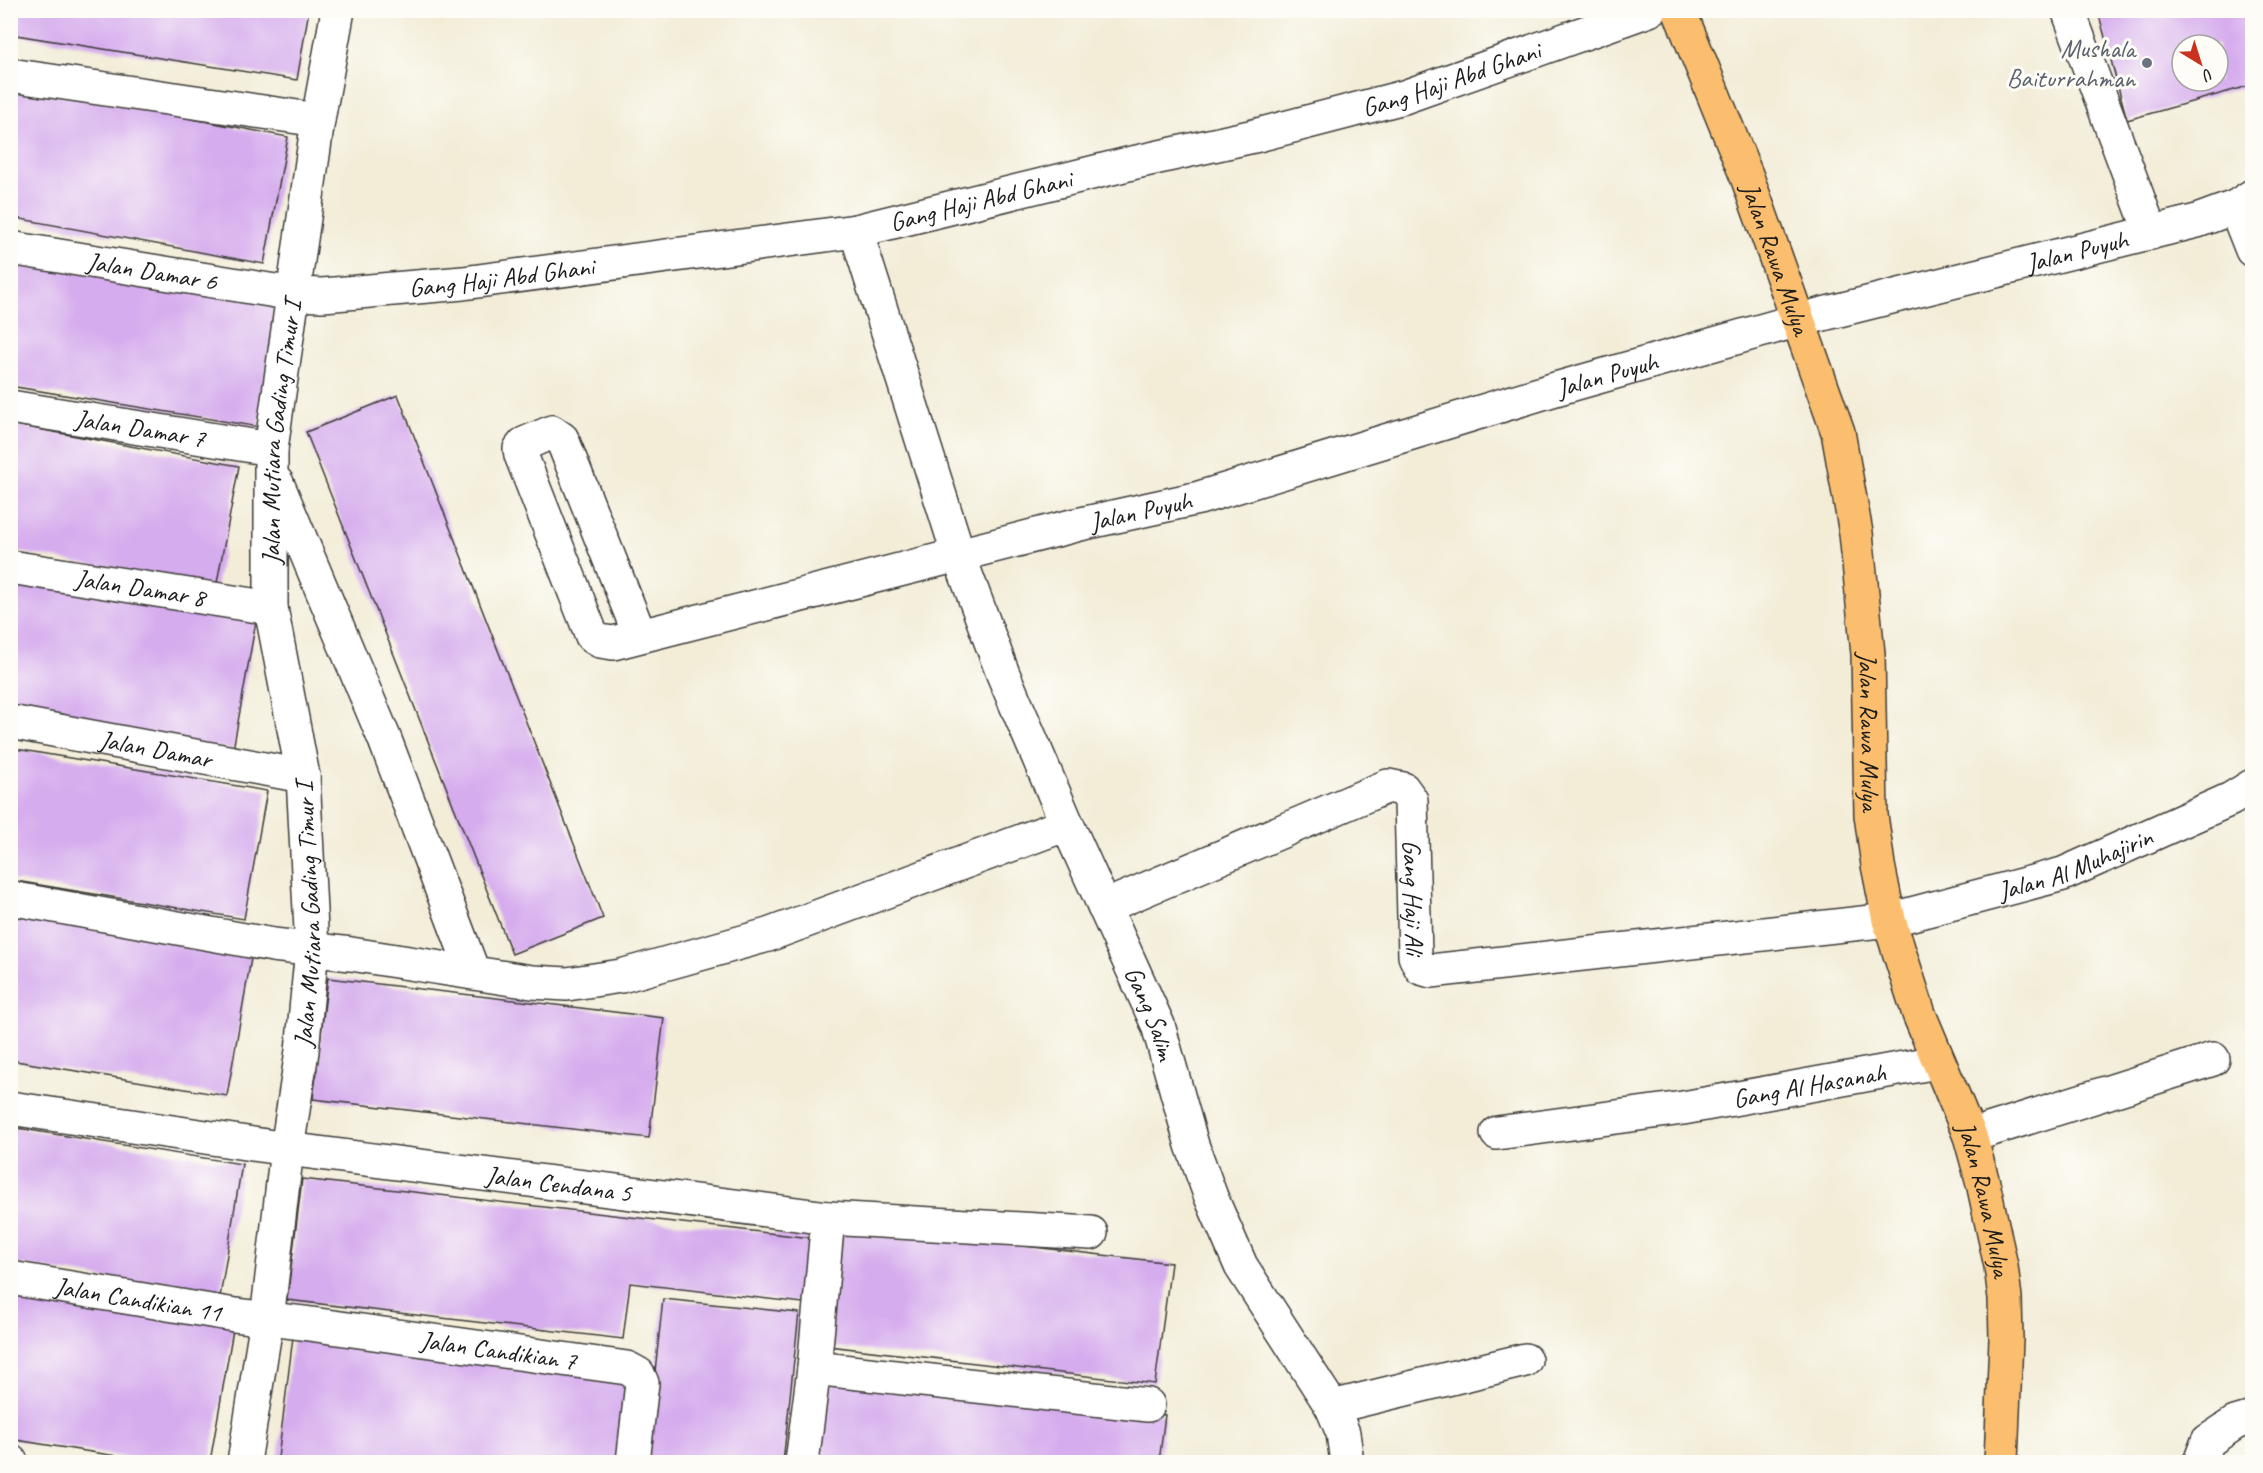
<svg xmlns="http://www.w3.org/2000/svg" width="2263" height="1473" font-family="Caveat,sans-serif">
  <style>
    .building { fill: #d5aced; fill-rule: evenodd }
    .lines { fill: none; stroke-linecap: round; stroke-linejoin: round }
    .minor-casing { stroke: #3c3b38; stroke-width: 36 }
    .major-casing { stroke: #3c3b38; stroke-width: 36 }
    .minor { stroke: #fff; stroke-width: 33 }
    .major { stroke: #fabe6e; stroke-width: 33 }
    .worship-dot { fill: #6b7280; stroke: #fdfcf7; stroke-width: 2 }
    .labels { text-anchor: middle; stroke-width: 6; stroke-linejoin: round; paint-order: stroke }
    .worship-label { font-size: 26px; fill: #5b616d; stroke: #fdfcf7; text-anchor: end }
    .street-label { font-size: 26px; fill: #1c1c1c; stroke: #fdfcf7 }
  </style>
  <rect width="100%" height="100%" fill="#fdfcf7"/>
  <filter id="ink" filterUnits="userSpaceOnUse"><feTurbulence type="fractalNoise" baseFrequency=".0167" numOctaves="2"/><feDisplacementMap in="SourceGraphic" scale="12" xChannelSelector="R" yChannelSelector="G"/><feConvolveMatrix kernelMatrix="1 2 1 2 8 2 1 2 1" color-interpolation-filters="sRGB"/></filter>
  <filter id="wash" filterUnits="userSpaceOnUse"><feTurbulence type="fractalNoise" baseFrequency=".008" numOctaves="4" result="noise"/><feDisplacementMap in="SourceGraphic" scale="24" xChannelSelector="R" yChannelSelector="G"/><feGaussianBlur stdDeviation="1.35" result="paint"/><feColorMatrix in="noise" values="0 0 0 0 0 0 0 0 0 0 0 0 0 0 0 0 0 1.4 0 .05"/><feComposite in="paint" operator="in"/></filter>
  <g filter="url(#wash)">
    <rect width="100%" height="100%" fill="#f3edd8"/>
    <g id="blocks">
      <!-- building -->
      <g class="building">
        <polygon points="10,10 309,10 297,80 10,34"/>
        <path d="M2116 10H2252V85L2127 120 2099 15ZM2182 45H2218V81H2182Z"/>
        <polygon points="10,85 288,137 264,264 10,217"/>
        <polygon points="10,260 280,304 259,427 10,386"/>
        <polygon points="398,395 603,918 512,954 306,432"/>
        <polygon points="10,424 239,466 216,588 10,550"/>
        <polygon points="10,580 256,621 233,750 10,712"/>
        <polygon points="10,748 267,791 244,919 10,880"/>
        <polygon points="10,906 253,947 227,1096 10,1060"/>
        <polygon points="328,978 664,1018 649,1138 313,1099"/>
        <polygon points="10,1127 242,1164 220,1297 10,1263"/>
        <polygon points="302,1179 820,1239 812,1304 630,1283 623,1339 287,1300"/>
        <polygon points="834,1224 1171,1263 1155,1384 820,1345"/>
        <polygon points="10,1287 234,1324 210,1462 154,1462 10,1439"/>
        <polygon points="663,1299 799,1313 783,1462 645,1462"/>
        <polygon points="293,1337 629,1377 618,1462 317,1462 278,1458"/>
        <polygon points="829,1375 1165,1415 1159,1462 818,1462"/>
      </g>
    </g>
  </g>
  <g filter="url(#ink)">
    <use href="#blocks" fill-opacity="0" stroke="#3c3b38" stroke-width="1.5"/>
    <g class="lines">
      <!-- minor casing -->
      <g class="minor-casing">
        <g id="minor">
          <polyline points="2068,10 2151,233"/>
          <polyline points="10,75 318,120"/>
          <polyline points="2235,207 2252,250"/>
          <path id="s1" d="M856 231 959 556 1003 674 1067 824 1158 1025 1192 1145 1211 1197 1241 1266 1332 1407 1343 1433 1347 1462"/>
          <path id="s2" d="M10 248 294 294 323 295 463 283 856 231 1132 163 1254 136 1404 97 1649 10"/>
          <path id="s3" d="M10 407 271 449"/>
          <polyline points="277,483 385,740 473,972"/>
          <path id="s4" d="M10 567 271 608"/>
          <path id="s5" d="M640 636 562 439 552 432 524 444 520 449 521 455 592 636 600 641 613 643 1076 525 1199 498 1552 390 1799 320 2197 221 2235 207 2252 196"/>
          <path id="s6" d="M10 722 303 776"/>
          <polyline points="10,898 273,945 351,954 532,982 567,984 621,976 768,935 1067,824"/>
          <path id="s7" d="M1104 907 1388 786 1403 789 1411 800 1415 956 1421 968 1431 971 1889 920 2063 874 2231 799 2252 786"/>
          <path id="s8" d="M10 1108 287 1149 828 1218 1091 1233"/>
          <path id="s9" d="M1497 1133 1683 1108 1937 1062"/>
          <polyline points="1970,1136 2213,1059"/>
          <path id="s10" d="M10 1278 235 1315 303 1323 627 1368 638 1374 642 1383 633 1462"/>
          <polyline points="814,1368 1148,1405"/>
          <polyline points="1332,1407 1525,1360"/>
          <polyline points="10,1462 11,1462"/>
          <path id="s11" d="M244 1462 267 1319 287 1149 302 1051 312 949 303 776 271 608V449L318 120 338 10"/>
          <polyline points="802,1462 814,1368 828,1218"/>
          <polyline points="2200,1462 2208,1441 2235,1423 2252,1418"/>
        </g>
      </g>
      <!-- major casing -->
      <g class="major-casing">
        <g id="major">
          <path id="s12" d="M1679 10 1747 177 1838 432 1856 533 1868 654 1871 815 1878 865 1889 920 1919 1014 1970 1136 1983 1183 2001 1266 2005 1298 2006 1339 2001 1462"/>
        </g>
      </g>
      <!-- minor -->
      <use href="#minor" class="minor"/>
      <!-- major -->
      <use href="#major" class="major"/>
    </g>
  </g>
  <!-- markers -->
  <circle class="worship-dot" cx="2147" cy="63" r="6"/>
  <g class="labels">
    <!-- worship labels -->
    <g class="worship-label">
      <text x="2135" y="57">Mushala<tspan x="2135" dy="30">Baiturrahman</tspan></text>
    </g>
    <!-- street labels -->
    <g class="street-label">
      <text dy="9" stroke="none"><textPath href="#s2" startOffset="1468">Gang Haji Abd Ghani</textPath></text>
      <text dy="9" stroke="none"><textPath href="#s2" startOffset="982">Gang Haji Abd Ghani</textPath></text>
      <text dy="9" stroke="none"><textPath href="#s5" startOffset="2000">Jalan Puyuh</textPath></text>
      <text dy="9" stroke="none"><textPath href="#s12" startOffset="267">Jalan Rawa Mulya</textPath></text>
      <text dy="9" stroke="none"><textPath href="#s2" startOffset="144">Jalan Damar 6</textPath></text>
      <text dy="9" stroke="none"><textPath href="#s2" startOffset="496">Gang Haji Abd Ghani</textPath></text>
      <text dy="9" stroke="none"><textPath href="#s5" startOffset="1514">Jalan Puyuh</textPath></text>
      <text dy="9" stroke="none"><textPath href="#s3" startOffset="132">Jalan Damar 7</textPath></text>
      <text dy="9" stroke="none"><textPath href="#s11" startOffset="1038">Jalan Mutiara Gading Timur I</textPath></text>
      <text dy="9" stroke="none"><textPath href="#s5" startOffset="1028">Jalan Puyuh</textPath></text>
      <text dy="9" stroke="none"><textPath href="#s4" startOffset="132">Jalan Damar 8</textPath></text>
      <text dy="9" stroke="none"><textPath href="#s12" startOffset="753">Jalan Rawa Mulya</textPath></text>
      <text dy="9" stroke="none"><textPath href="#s6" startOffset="148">Jalan Damar</textPath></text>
      <text dy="9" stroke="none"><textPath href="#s7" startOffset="1173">Jalan Al Muhajirin</textPath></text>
      <text dy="9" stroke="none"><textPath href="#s7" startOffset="435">Gang Haji Ali</textPath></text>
      <text dy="9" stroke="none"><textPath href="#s11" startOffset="552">Jalan Mutiara Gading Timur I</textPath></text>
      <text dy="9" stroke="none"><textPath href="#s1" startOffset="837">Gang Salim</textPath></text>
      <text dy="9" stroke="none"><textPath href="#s9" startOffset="316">Gang Al Hasanah</textPath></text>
      <text dy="9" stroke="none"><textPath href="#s8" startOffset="554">Jalan Cendana 5</textPath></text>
      <text dy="9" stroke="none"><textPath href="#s12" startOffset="1239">Jalan Rawa Mulya</textPath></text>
      <text dy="9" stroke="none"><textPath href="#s10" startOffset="130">Jalan Candikian 11</textPath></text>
      <text dy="9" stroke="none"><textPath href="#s10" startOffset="494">Jalan Candikian 7</textPath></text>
    </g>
  </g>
  <!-- margin -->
  <rect width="2263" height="1473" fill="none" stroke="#fdfcf7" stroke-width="36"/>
  <!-- north arrow -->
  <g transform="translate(2200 63) rotate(142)"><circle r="28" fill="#fdfcf7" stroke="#a3a29f" stroke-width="1.5"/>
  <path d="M0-4.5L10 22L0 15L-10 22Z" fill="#c8321e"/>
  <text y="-9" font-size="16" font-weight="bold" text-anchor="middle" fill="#1c1c1c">U</text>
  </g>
</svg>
